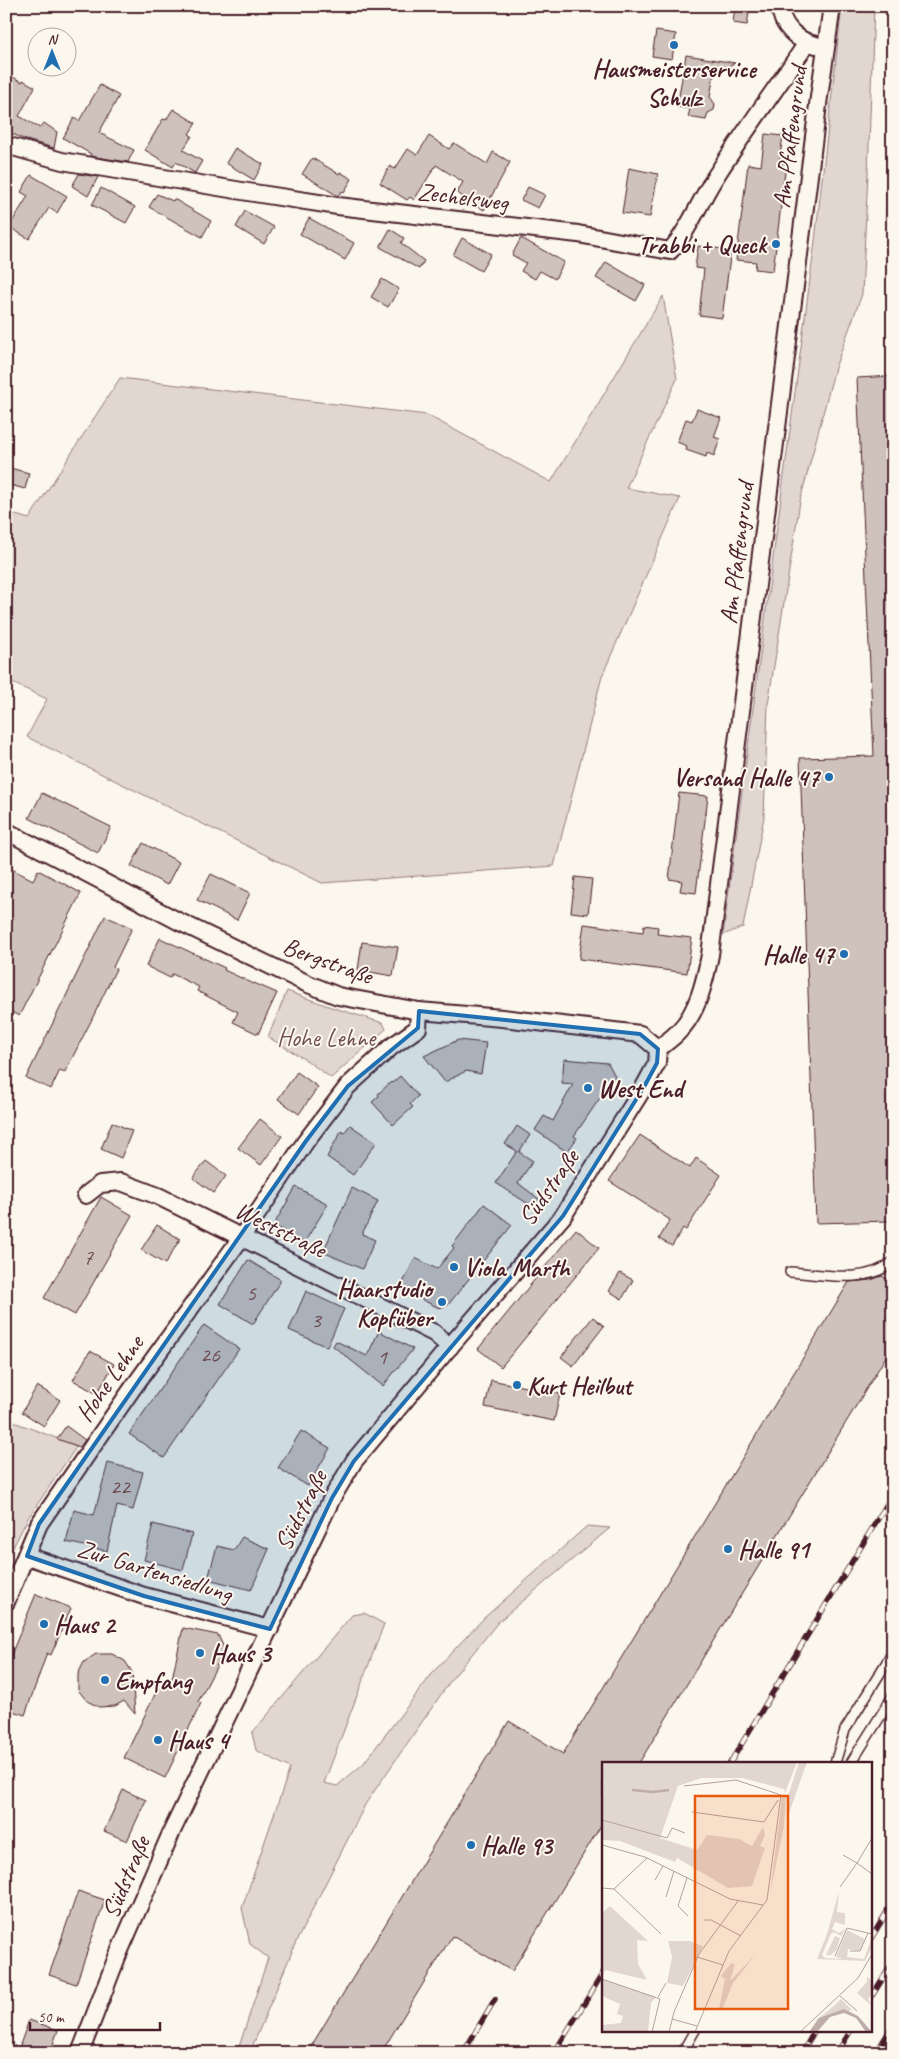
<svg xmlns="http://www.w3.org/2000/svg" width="899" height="2059" font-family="Caveat,sans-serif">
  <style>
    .green { fill: #e2d7d0; stroke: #967b7e }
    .building { fill: #cfc2bc; stroke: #4a1f2b }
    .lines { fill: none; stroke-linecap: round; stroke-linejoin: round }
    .service-casing { stroke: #4a1f2b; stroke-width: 12 }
    .minor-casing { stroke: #4a1f2b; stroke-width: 20 }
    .service { stroke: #fbf7ec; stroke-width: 9 }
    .minor { stroke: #fbf7ec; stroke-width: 16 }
    .rail-casing { stroke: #4a1f2b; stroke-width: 5.5 }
    .rail { stroke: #fbf7ec; stroke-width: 4; stroke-dasharray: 11; stroke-linecap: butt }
    .marked { fill: #1f6fb2; fill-opacity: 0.2; stroke: #1f6fb2; stroke-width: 4; stroke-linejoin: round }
    .poi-dot { fill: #1f6fb2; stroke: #fbf7ec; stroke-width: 2 }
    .labels { text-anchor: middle; stroke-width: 4; stroke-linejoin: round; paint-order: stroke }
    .number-label { font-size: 22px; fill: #6b484f }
    .poi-label { font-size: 25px; font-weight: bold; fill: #4a1f2b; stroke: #fbf7ec; text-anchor: start }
    .street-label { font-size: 25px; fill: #4a1f2b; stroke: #fbf7ec }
    .park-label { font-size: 25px; fill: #704d54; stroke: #fbf7ec }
    .inset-river { fill: none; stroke: #bfadaa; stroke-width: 2.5 }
    .inset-road { fill: none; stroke: #b4a19f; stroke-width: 1 }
    .view { fill: #e8590c; fill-opacity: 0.15; stroke: #e8590c; stroke-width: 2.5 }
    .inset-edge { fill: none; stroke: #4a1f2b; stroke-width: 2.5 }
  </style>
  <rect width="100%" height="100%" fill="#fbf7ec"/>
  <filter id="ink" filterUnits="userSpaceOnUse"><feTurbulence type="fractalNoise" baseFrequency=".02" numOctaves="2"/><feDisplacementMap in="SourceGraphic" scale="10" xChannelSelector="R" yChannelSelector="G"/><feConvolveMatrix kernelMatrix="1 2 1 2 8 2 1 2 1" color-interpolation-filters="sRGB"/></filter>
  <g filter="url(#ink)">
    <!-- green -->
    <g class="green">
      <polygon points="842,6 874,6 868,173 862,294 835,368 800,501 768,704 764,817 743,927 723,935 814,249"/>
      <polygon points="893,54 893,196 886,218"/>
      <polygon points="663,296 677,379 626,488 680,498 602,676 554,866 322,883 27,737 47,699 6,680 6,512 29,519 120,378 427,415 551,482"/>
      <polygon points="287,991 331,1007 383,1023 386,1029 331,1078 306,1060 268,1037"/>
      <polygon points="6,1419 77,1446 28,1518 6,1561"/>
      <polygon points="587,1526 610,1528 499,1621 451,1680 366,1803 296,1942 253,2045 268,2051 268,2053 237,2053 268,1958 250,1944 242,1908 290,1768 256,1750 252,1733 352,1615 364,1613 384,1624 324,1783 337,1786 363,1764 435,1670 483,1619"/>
    </g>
    <!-- building -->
    <g class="building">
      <polygon points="735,6 750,6 747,25 733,23"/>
      <polygon points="656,31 676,34 672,59 652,56"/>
      <polygon points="686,55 735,63 714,73 710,97 715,104 714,110 708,113 706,120 688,117 690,109 677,107"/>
      <polygon points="11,76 22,82 23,80 35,87 19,116 40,128 44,123 57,132 54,148 23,139 9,132 6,135 6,85"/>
      <polygon points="100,85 119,96 99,133 134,150 128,162 90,156 91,154 63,138 74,118 79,121"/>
      <polygon points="173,109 196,123 189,134 192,136 183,150 202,161 195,173 176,162 173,167 145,150 163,119 166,120"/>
      <polygon points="765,134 783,136 779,163 786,164 773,271 755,269 756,262 736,260 748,164 761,166"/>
      <polygon points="429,136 449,149 454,143 487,164 493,152 510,162 484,210 457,193 463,182 436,165 414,200 410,197 407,200 380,183 390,166 395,169 408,149 417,155"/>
      <polygon points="235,148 263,164 254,180 226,163"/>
      <polygon points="312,158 339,174 340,172 352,179 344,192 342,191 338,196 302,174"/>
      <polygon points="629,168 658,174 650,217 622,213"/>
      <polygon points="79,174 98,177 88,196 72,186"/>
      <polygon points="31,175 67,196 57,213 49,208 29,239 9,227 28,196 21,192"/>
      <polygon points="528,187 545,195 538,208 521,200"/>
      <polygon points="101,188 135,207 126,223 92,205"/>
      <polygon points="157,194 173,201 174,199 211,221 202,237 149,207"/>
      <polygon points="245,211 274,227 264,244 236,227"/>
      <polygon points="309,218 354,243 345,260 300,234"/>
      <polygon points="390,229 404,238 401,243 424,261 419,269 380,247"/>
      <polygon points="462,238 491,254 481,271 453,255"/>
      <polygon points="521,238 564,262 555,279 540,271 535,279 521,271 526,263 512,255"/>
      <polygon points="698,246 731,250 722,318 699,315 704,269 695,268"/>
      <polygon points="606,262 645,285 636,301 596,278"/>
      <polygon points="382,279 399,289 388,307 371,297"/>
      <polygon points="893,376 893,1150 888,1150 890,1221 816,1223 800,758 874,756 857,378"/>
      <polygon points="697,409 721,418 714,437 720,439 714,456 707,453 706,457 686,450 687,446 677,442 686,419 692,421"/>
      <polygon points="6,467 29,473 25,489 6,484"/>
      <polygon points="42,793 111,827 98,853 29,818"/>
      <polygon points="679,793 708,796 696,893 680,891 682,881 669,879"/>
      <polygon points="143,843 179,862 167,885 131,866"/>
      <polygon points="6,866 33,880 38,870 81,893 19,1016 6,1009"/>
      <polygon points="211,874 250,893 237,920 197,900"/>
      <polygon points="575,877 592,879 588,914 571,912"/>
      <polygon points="105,916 132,928 113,967 116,969 91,1021 65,1072 60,1070 51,1089 26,1078"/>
      <polygon points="584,924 643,932 644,925 658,927 657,934 692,938 687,973 579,959"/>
      <polygon points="160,938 225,968 224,970 254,984 254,983 277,993 258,1034 233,1022 238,1012 197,991 199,987 172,974 170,978 146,966"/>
      <polygon points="362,942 398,947 393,976 358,970"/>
      <polygon points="458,1040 486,1043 481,1074 466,1071 445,1082 424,1056"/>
      <polygon points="564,1059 608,1063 615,1076 574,1136 577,1138 567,1152 535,1130 544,1116 553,1121 573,1084 562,1083"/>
      <polygon points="297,1072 318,1087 299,1114 278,1099"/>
      <polygon points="400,1076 418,1096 410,1104 413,1107 393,1125 372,1102 379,1096 378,1094 391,1082 392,1083"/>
      <polygon points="260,1119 282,1136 261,1165 238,1148"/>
      <polygon points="112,1122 132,1131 121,1158 101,1149"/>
      <polygon points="350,1125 376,1143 353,1175 327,1157 341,1131 344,1133"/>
      <polygon points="517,1126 530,1135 519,1152 533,1161 518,1183 539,1199 533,1207 496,1183 517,1151 505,1144"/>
      <polygon points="640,1135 690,1168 696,1158 721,1175 686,1230 683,1228 672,1246 659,1239 670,1220 609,1181"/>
      <polygon points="206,1161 226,1176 214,1193 193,1178"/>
      <polygon points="296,1187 328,1204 304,1243 278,1228 276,1221"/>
      <polygon points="352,1188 378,1201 362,1234 375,1240 362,1269 323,1252"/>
      <polygon points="101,1197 132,1215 75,1315 44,1298"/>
      <polygon points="484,1204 512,1225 448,1305 439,1308 400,1289 415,1258 437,1269 454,1248 452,1246"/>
      <polygon points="157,1225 180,1239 165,1264 141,1250"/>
      <polygon points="576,1229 599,1248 501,1367 478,1349"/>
      <polygon points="248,1260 281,1280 253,1324 220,1304"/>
      <polygon points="620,1273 633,1280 622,1299 609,1291"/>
      <polygon points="882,1276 893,1282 893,1345 639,1763 603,1763 603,1822 512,1971 452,1936 381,2053 307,2053 509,1721 563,1754 849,1282 871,1280"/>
      <polygon points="306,1291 344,1309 327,1347 289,1330"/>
      <polygon points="593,1317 604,1326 573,1366 561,1357"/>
      <polygon points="204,1325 239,1349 164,1458 129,1434"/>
      <polygon points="379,1331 413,1349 383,1386 333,1346 336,1341 367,1356"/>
      <polygon points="90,1351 114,1364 97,1394 73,1380"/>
      <polygon points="491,1380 560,1394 554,1421 485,1407"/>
      <polygon points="37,1386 60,1400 44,1426 22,1412"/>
      <polygon points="66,1426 85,1440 80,1447 57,1439"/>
      <polygon points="301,1431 330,1448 308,1486 278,1468"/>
      <polygon points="108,1463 143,1472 133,1510 117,1506 107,1551 66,1542 74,1510 94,1515"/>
      <polygon points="153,1524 192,1534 183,1570 144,1560"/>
      <polygon points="242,1537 269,1549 251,1590 208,1579 217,1546 234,1550"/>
      <polygon points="36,1594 71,1608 51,1655 47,1653 25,1715 6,1709 6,1667"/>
      <polygon points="183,1628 218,1635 225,1650 198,1702 201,1703 165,1778 124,1758 160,1684 170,1688"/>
      <polygon points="96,1654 112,1654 125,1661 132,1672 135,1714 124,1701 115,1706 99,1707 87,1701 78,1690 78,1674 84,1662"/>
      <polygon points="123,1790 146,1800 127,1841 104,1831"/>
      <polygon points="78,1891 105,1900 76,1984 49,1975"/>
      <polygon points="29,2020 58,2030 50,2053 17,2053"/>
    </g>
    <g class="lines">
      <!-- service casing -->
      <g class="service-casing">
        <g id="service">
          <path d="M790 1272C824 1274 865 1285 893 1262"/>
          <polyline points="835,1763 845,1730 893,1652"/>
          <polyline points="851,1763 893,1696"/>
          <polyline points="682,2053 695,2030"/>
        </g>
      </g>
      <!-- minor casing -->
      <g class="minor-casing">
        <g id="minor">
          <path d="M780 6C781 26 797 41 816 45"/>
          <path d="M6 145 62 161 254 193 338 206 578 234 670 251C689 230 699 203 714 179 743 133 776 89 807 43"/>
          <polyline points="6,831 178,921 306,983 338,996 419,1011 502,1018 640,1034 658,1049"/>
          <path d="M658 1049C665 1043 673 1038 679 1031 698 1012 705 980 710 955L819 97 832 6"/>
          <polyline points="86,1195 100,1184 121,1182 158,1196 434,1333 450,1347"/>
          <polyline points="27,1556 144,1596 270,1629"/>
          <polyline points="6,1602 39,1524 132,1389 241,1238 306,1141 348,1086 391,1047 418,1028 419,1011"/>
          <polyline points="80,2053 117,1957 172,1831 332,1498 354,1461 446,1351 563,1216 644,1087 657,1063 658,1049"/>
        </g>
      </g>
      <!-- service -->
      <use href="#service" class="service"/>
      <!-- minor -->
      <use href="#minor" class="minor"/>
      <!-- rail casing -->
      <g class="rail-casing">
        <g id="rail">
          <polyline points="730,1763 893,1494"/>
          <polyline points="870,1940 893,1902"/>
          <polyline points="870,1999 893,1962"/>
          <polyline points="463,2053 495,1999"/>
          <polyline points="554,2053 603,1973"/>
          <polyline points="802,2053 815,2030"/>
          <polyline points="837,2053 851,2030"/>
          <polyline points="876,2053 893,2025"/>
        </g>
      </g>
      <!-- rail -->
      <use href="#rail" class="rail"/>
    </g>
  </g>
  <!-- marked area -->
  <path class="marked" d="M419 1011 640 1034 658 1049 657 1063 644 1087 563 1216 354 1461 332 1498 270 1629 144 1596 27 1556 39 1524 306 1141 348 1086 418 1028Z"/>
  <!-- markers -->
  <g class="poi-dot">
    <circle cx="674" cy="45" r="5"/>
    <circle cx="776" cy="244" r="5"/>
    <circle cx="829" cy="777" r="5"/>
    <circle cx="844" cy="954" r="5"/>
    <circle cx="588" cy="1088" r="5"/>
    <circle cx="454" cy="1267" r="5"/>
    <circle cx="442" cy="1302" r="5"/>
    <circle cx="517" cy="1385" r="5"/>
    <circle cx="728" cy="1549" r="5"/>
    <circle cx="44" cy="1624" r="5"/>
    <circle cx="200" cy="1653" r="5"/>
    <circle cx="105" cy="1680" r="5"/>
    <circle cx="158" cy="1740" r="5"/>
    <circle cx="471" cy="1845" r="5"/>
  </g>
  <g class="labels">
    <!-- number labels -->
    <g class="number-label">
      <text x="88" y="1264">7</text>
      <text x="251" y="1300">5</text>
      <text x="316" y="1327">3</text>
      <text x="210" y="1362">26</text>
      <text x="382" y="1364">1</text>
      <text x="120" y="1494">22</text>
    </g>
    <!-- poi labels -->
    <g class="poi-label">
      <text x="674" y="77" text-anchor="middle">Hausmeisterservice<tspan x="674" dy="29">Schulz</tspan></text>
      <text x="766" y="253" text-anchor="end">Trabbi + Queck</text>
      <text x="819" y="786" text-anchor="end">Versand Halle 47</text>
      <text x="834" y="963" text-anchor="end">Halle 47</text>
      <text x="598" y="1097">West End</text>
      <text x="464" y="1276">Viola Marth</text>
      <text x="432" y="1297" text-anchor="end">Haarstudio<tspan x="432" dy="29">Kopfüber</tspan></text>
      <text x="527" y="1394">Kurt Heilbut</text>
      <text x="738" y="1558">Halle 91</text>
      <text x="54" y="1633">Haus 2</text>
      <text x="210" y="1662">Haus 3</text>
      <text x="115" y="1689">Empfang</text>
      <text x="168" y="1749">Haus 4</text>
      <text x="481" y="1854">Halle 93</text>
    </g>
    <!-- street labels -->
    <g class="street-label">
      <text transform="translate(789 137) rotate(-83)" y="9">Am Pfaffengrund</text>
      <text transform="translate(463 196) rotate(7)" y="9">Zechelsweg</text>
      <text transform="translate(736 553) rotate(-83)" y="9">Am Pfaffengrund</text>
      <text transform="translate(328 960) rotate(20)" y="9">Bergstraße</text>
      <text transform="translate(548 1187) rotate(-55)" y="9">Südstraße</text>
      <text transform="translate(281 1229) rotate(26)" y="9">Weststraße</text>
      <text transform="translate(109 1378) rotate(-55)" y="9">Hohe Lehne</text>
      <text transform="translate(300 1510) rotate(-63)" y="9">Südstraße</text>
      <text transform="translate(155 1570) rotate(17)" y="9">Zur Gartensiedlung</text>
      <text transform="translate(125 1877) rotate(-67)" y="9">Südstraße</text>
    </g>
    <!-- park labels -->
    <g class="park-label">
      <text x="326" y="1046">Hohe Lehne</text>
    </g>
  </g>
  <!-- overview -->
  <g transform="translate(602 1762)">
    <rect width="270" height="270" fill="#fbf7ec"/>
    <path d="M0 0H195L183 31 182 27 140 16H99L76 24 58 76 95 88 105 73 137 77 150 84 161 65 163 73 158 84 163 86 150 124 126 126 75 96 73 100 18 79 0 78ZM197 0H205L185 57 186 34ZM184 33 182 64 168 131 180 34ZM237 129 235 150 243 151V163L233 160 230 167 237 171 244 166 239 174 232 170 229 172 220 193 223 196 241 197 234 195 245 168 263 177 257 189 246 187 245 195 262 197 270 175V185L263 199 215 197 225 172ZM8 144 46 179 35 178 36 202 45 218 3 208 0 217 54 235 49 241 46 270H0V263L19 261 21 254 15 252 18 242 0 234V151ZM233 174 238 176 235 187 229 193H224ZM66 179H88L101 184 81 224 65 221 70 195ZM154 192 131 221 120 248 117 247 123 217 119 214 129 201 133 202 128 219ZM265 215 270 219V232L266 237 270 244 255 231 265 220ZM239 237 250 248 213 259 232 244Z" fill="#e2d7d0"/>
    <path d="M242 247 256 254 270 270H264L254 256 242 251 228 255 215 270H207L217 256Z" fill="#bfadaa"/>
    <path class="inset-river" d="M30 28 51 30 67 28"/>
    <path class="inset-road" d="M82 24 134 18 179 33 165 138 127 189 93 270M90 50 162 60 176 38M0 58 65 76 70 66 83 71M270 76 255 101 270 112M0 83 43 95 128 137 161 143M85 116 76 144 86 154M53 118 61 104M238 125 255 101 241 93M0 126 12 127 45 96M12 127 59 172M64 135 72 109M102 158H109L139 174M248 189H258L266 171M233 194 245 166 270 172M95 195 121 203M0 217 58 237 50 270M238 234 255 249M56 235 64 221M70 257 95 264M67 270 72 250 97 192 136 139M198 270 256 216 270 192"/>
    <path class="view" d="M93 34H186V247H93Z"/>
    <rect width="270" height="270" class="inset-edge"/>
  </g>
  <!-- margin -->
  <rect width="899" height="2059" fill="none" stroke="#fbf7ec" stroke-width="25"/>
  <rect x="12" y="12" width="874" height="2034" fill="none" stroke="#4a1f2b" stroke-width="2" filter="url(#ink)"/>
  <!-- north arrow -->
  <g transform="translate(52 52)"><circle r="24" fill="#fbf7ec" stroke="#b4a19f"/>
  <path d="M0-4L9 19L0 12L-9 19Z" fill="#1f6fb2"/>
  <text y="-8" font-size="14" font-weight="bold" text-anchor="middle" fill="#4a1f2b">N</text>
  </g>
  <!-- scale -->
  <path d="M30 2022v8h130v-8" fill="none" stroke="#4a1f2b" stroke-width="2.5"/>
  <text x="38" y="2022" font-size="15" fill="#4a1f2b" stroke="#fbf7ec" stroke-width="4" paint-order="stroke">50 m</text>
</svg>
